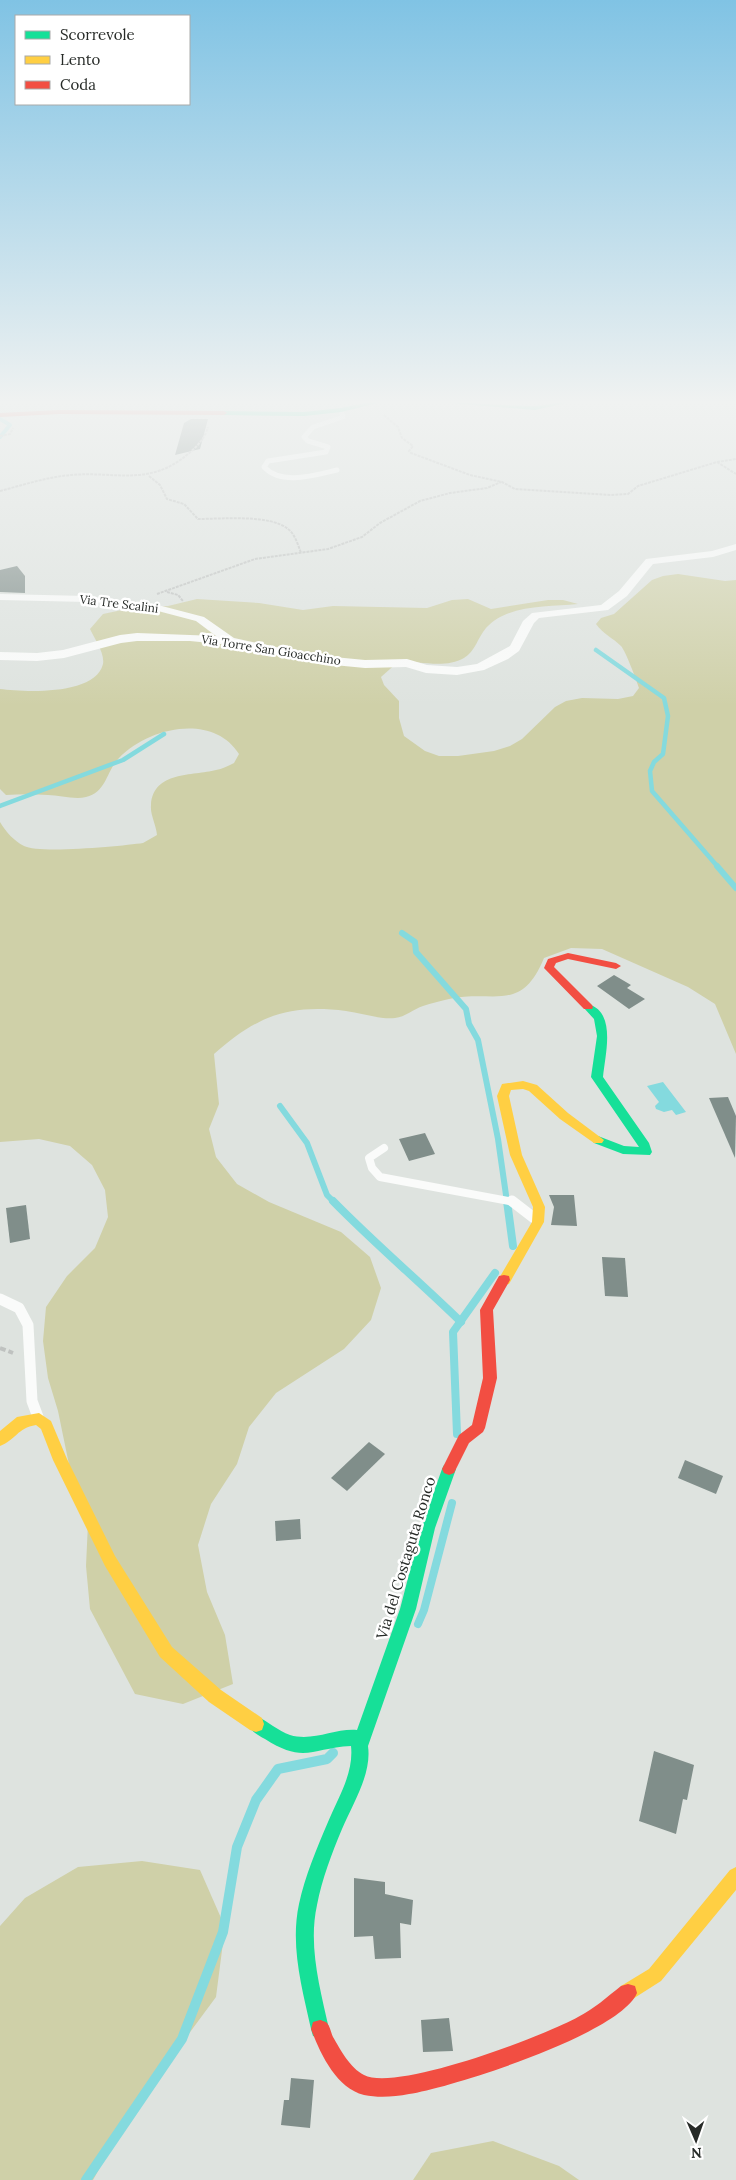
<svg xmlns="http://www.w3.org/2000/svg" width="736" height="2180" font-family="Lora,serif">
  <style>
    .green { fill: #cfd0a8 }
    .water { fill: #84dade }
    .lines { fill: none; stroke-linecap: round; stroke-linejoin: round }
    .stream-far4 { stroke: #84dade; stroke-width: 4 }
    .stream-far3 { stroke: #84dade; stroke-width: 4.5 }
    .stream-far2 { stroke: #84dade; stroke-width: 6 }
    .stream-far1 { stroke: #84dade; stroke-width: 8 }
    .stream { stroke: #84dade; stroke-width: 10 }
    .building { fill: #808e8a }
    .path-far1 { stroke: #bfc2c0; stroke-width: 2; stroke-dasharray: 3 1; stroke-linecap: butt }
    .path { stroke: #bfc2c0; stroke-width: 4; stroke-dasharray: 6 3; stroke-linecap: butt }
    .lane-far2 { stroke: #fafbfa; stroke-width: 5 }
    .lane-far1 { stroke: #fafbfa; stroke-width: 8 }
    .lane { stroke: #fafbfa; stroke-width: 11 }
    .street { fill: #fafbfa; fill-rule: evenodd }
    .fast { fill: #16e098; fill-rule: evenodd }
    .slow { fill: #ffcf43; fill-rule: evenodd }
    .jam { fill: #f24e42; fill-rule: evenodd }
    .labels { text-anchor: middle; stroke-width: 5; stroke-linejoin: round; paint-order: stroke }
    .far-street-label { font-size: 12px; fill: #272b28; stroke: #fff }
    .street-label { font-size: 15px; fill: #272b28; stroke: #fff }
  </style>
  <rect width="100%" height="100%" fill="#dee3df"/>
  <!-- green -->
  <g class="green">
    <path d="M678 574 725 581 736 580V1054L715 1004 688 987 602 949 571 948 544 958C521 1014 495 989 449 999 441 1001 431 1003 423 1006 414 1009 405 1017 395 1018 383 1020 360 1013 346 1011 288 1004 257 1016 214 1054L219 1104 209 1129 216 1157 237 1184 269 1202 341 1232 370 1257 381 1288 371 1320 344 1349 276 1393 249 1427 237 1464 211 1504 198 1545 207 1592 225 1635 233 1684 183 1704 135 1694 90 1609 86 1566 88 1523 73 1484 58 1411 48 1378 43 1341 46 1307 67 1276 95 1248 108 1217 105 1190 92 1165 70 1146 39 1139 0 1142V822C6 832 14 841 24 846 39 854 123 846 143 843L157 835C156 824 150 815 151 805 153 771 193 776 216 770 222 769 228 766 234 763L239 754C213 713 149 727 119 758 106 771 107 792 86 797 75 800 59 795 48 795 34 794 20 794 6 795L0 789V689C24 692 95 696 103 664 105 653 94 638 90 629L103 614 136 607 168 606 197 599 259 603 303 610 333 606 427 608 452 600 468 599 491 609 548 600H563L578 604C548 607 508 604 486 628 478 637 475 652 464 658 445 669 419 661 399 661L381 677 384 685 399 701V718L404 736 425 751 439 756H458L494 751 510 746 522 739 555 707 566 701 582 698 618 699 633 696 639 688C636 679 626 652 621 646 613 638 603 634 596 624L601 618 614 614 652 580 663 576Z"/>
    <polygon points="142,1861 200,1870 225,1927 216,1997 131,2112 93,2180 0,2180 0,1926 25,1898 78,1867"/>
    <polygon points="493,2141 559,2166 579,2180 413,2180 431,2153"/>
  </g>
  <!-- water -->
  <polygon class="water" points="663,1082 686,1112 676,1115 672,1110 664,1112 656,1109 655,1106 659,1102 647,1086"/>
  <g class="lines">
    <!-- stream-far4 -->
    <polyline class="stream-far4" points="0,419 10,425 0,437"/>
    <!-- stream-far3 -->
    <g class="stream-far3">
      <polyline points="596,650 664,698 668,716 663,754 654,762 650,771 652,791 718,867"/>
      <polyline points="0,806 123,760 164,734"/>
    </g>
    <!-- stream-far2 -->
    <g class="stream-far2">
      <polyline points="717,866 736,888"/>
      <polyline points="402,933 415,942 416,952 466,1009 469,1024 478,1040 498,1139 507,1202"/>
      <polyline points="280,1106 307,1143 327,1195 334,1202"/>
    </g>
    <!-- stream-far1 -->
    <g class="stream-far1">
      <path d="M333 1201C374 1243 419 1281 461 1322"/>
      <polyline points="507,1201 513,1246"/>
      <polyline points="457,1434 453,1332 495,1273"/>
      <polyline points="418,1624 424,1610 452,1503"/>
    </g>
    <!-- stream -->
    <polyline class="stream" points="86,2180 182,2039 223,1932 237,1847 256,1800 278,1769 327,1759 333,1753"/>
  </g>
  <!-- building -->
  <g class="building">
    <polygon points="191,419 208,419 200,449 175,455 184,423"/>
    <polygon points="17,566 25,576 25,593 0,592 0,570"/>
    <polygon points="614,975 631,985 627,988 645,999 629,1009 597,986"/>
    <polygon points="728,1097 736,1116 735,1158 709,1098"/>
    <polygon points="425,1133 435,1154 409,1161 399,1139"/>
    <polygon points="549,1195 574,1195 577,1226 551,1225 554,1207"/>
    <polygon points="26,1205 30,1239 10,1243 6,1208"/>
    <polygon points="602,1257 625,1258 628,1297 605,1296"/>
    <polygon points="369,1442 385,1454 347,1491 331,1478"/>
    <polygon points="685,1460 723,1476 716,1494 678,1478"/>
    <polygon points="300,1519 301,1539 276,1541 275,1521"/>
    <polygon points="654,1751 694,1765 687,1800 683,1799 676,1834 639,1821"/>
    <polygon points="354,1878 385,1882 385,1894 413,1900 411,1925 400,1923 401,1958 375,1959 373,1936 354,1937"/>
    <polygon points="449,2018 453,2051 423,2052 421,2020"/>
    <polygon points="291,2078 314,2080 310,2128 281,2125 284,2100 289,2100"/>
  </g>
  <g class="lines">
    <!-- path-far1 -->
    <g class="path-far1">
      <polyline points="384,415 398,427 402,438 413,446 409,451 411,453 470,475 502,482 515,489 611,495 628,494 638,486 717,462 736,459"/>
      <polyline points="0,436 10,434 13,428"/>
      <polyline points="717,462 736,474"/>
      <path d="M149 476 160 485 167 499 184 504 198 519C221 519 270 514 288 529 295 534 298 545 301 553"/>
      <path d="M0 491C23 485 47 477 71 475 116 471 149 487 188 454 197 447 205 438 208 427"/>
      <polyline points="167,592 178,595 183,601"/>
      <polyline points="157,594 255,559 328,549 362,537 380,523 420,501 450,493 487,488 501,482"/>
    </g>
    <!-- path -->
    <polyline class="path" points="0,1348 13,1353"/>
    <!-- lane-far2 -->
    <g class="lane-far2">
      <polyline points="503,401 517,405 518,408"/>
      <path d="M337 470C315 475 282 486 264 467L268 461 326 452 328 447 308 441 304 437 313 427 343 417 341 410"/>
    </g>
    <!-- lane-far1 -->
    <polyline class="lane-far1" points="384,1148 369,1158 372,1168 380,1177 514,1202"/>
    <!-- lane -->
    <g class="lane">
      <polyline points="512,1201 534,1218"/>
      <polyline points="0,1299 19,1308 28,1325 32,1401 38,1417"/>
    </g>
    <!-- street -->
    <polygon class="street" points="736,544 736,550 713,557 653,564 627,596 608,610 539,618 534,623 519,651 508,659 484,670 457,675 426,673 406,667 365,668 313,663 230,645 190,641 137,641 121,643 64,658 37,661 0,660 0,652 37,653 63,650 120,635 137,633 216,636 196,621 158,611 87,602 0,600 0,594 87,596 158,605 204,617 234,638 313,655 365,660 407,659 427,665 457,667 477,664 510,646 523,621 532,613 601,605 619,591 646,559 712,551"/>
    <!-- fast -->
    <g class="fast">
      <polygon points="374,401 386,401 341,412 304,416 224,415 221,413 224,411 304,412 341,408"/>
      <path d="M424 401C460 401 496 406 533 406 547 406 561 401 575 401L535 410Z"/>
      <path d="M588 1004C617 1012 605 1055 603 1077L649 1143 652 1152 650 1155 623 1154 594 1143 592 1140 594 1137 598 1136 624 1146 639 1147 591 1077 597 1036 594 1019 583 1007Z"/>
      <path d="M449 1463 454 1465 456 1469 435 1528 416 1609 368 1746C372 1774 353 1803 342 1829 332 1853 322 1879 317 1905 308 1946 320 1988 329 2029L327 2036 320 2038 313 2036 311 2029C302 1988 290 1946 299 1904 305 1876 317 1848 328 1822 338 1798 354 1773 351 1746 312 1748 304 1764 265 1739 258 1735 251 1732 248 1724L250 1718 256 1716C268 1721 278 1731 290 1735 313 1742 335 1728 357 1730L400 1609 421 1528 442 1469 444 1465Z"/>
    </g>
    <!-- slow -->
    <g class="slow">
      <polygon points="523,1081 537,1085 568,1113 604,1140 602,1143 594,1143 560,1119 529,1091 523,1089 511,1090 509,1096 522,1155 545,1207 544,1222 509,1284 504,1285 499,1284 498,1280 532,1222 533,1207 510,1155 497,1096 502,1084"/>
      <path d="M39 1413 51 1421 67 1459 115 1556 172 1647 221 1690 262 1718 264 1724 262 1730 256 1732 250 1730 209 1702 160 1657 105 1566 53 1460 41 1429 36 1425C17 1428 16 1440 0 1446V1431L17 1417Z"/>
      <polygon points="736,1867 736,1890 661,1981 628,2002 621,2000 619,1993 621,1986 649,1969 730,1870"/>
    </g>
    <!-- jam -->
    <g class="jam">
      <polygon points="59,410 224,411 227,413 224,415 59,414 0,417 0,413"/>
      <polygon points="568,953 616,963 621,966 616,969 568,959 556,963 554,967 592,1005 593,1007 592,1009 584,1009 544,968 548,959"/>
      <polygon points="504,1275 509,1276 510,1280 493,1310 497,1378 485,1428 483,1432 469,1443 454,1473 449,1475 444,1473 442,1469 459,1435 472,1425 483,1378 480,1310 499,1276"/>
      <path d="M628 1984 635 1986 637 1993C620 2034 453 2087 409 2094 394 2097 378 2098 364 2095 336 2088 320 2053 311 2029L313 2022 320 2020C321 2020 326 2022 327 2023 330 2026 331 2033 333 2037 340 2049 350 2068 364 2075 397 2092 544 2036 578 2017 594 2009 607 1997 621 1986Z"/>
    </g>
  </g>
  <!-- sky -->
  <linearGradient id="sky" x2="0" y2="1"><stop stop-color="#80c3e4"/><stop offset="0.57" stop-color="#f0f2f1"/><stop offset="1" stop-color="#f0f2f1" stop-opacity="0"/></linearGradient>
  <rect width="736" height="706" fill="url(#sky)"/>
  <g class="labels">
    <!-- far-street labels -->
    <g class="far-street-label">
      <text transform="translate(119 604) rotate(7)" y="4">Via Tre Scalini</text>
      <text transform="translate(271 650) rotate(9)" y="4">Via Torre San Gioacchino</text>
    </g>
    <!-- street labels -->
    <g class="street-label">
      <text transform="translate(406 1558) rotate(-73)" y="5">Via del Costaguta Ronco</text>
    </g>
  </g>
  <!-- legend -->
  <rect x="15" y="15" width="175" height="90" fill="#ffffff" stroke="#a9aaa9"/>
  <rect x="25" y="31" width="25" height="8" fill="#16e098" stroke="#a9aaa9"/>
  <text x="60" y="40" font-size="15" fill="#272b28">Scorrevole</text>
  <rect x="25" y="56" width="25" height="8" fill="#ffcf43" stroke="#a9aaa9"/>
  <text x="60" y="65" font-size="15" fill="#272b28">Lento</text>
  <rect x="25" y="81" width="25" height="8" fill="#f24e42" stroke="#a9aaa9"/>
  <text x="60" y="90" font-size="15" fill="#272b28">Coda</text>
  <!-- north arrow -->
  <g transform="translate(696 2140) rotate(178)" stroke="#ffffff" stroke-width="4" paint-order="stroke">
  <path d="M0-4L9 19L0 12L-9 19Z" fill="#272b28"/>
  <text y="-8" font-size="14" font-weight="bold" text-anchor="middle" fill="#272b28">N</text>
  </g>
</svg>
